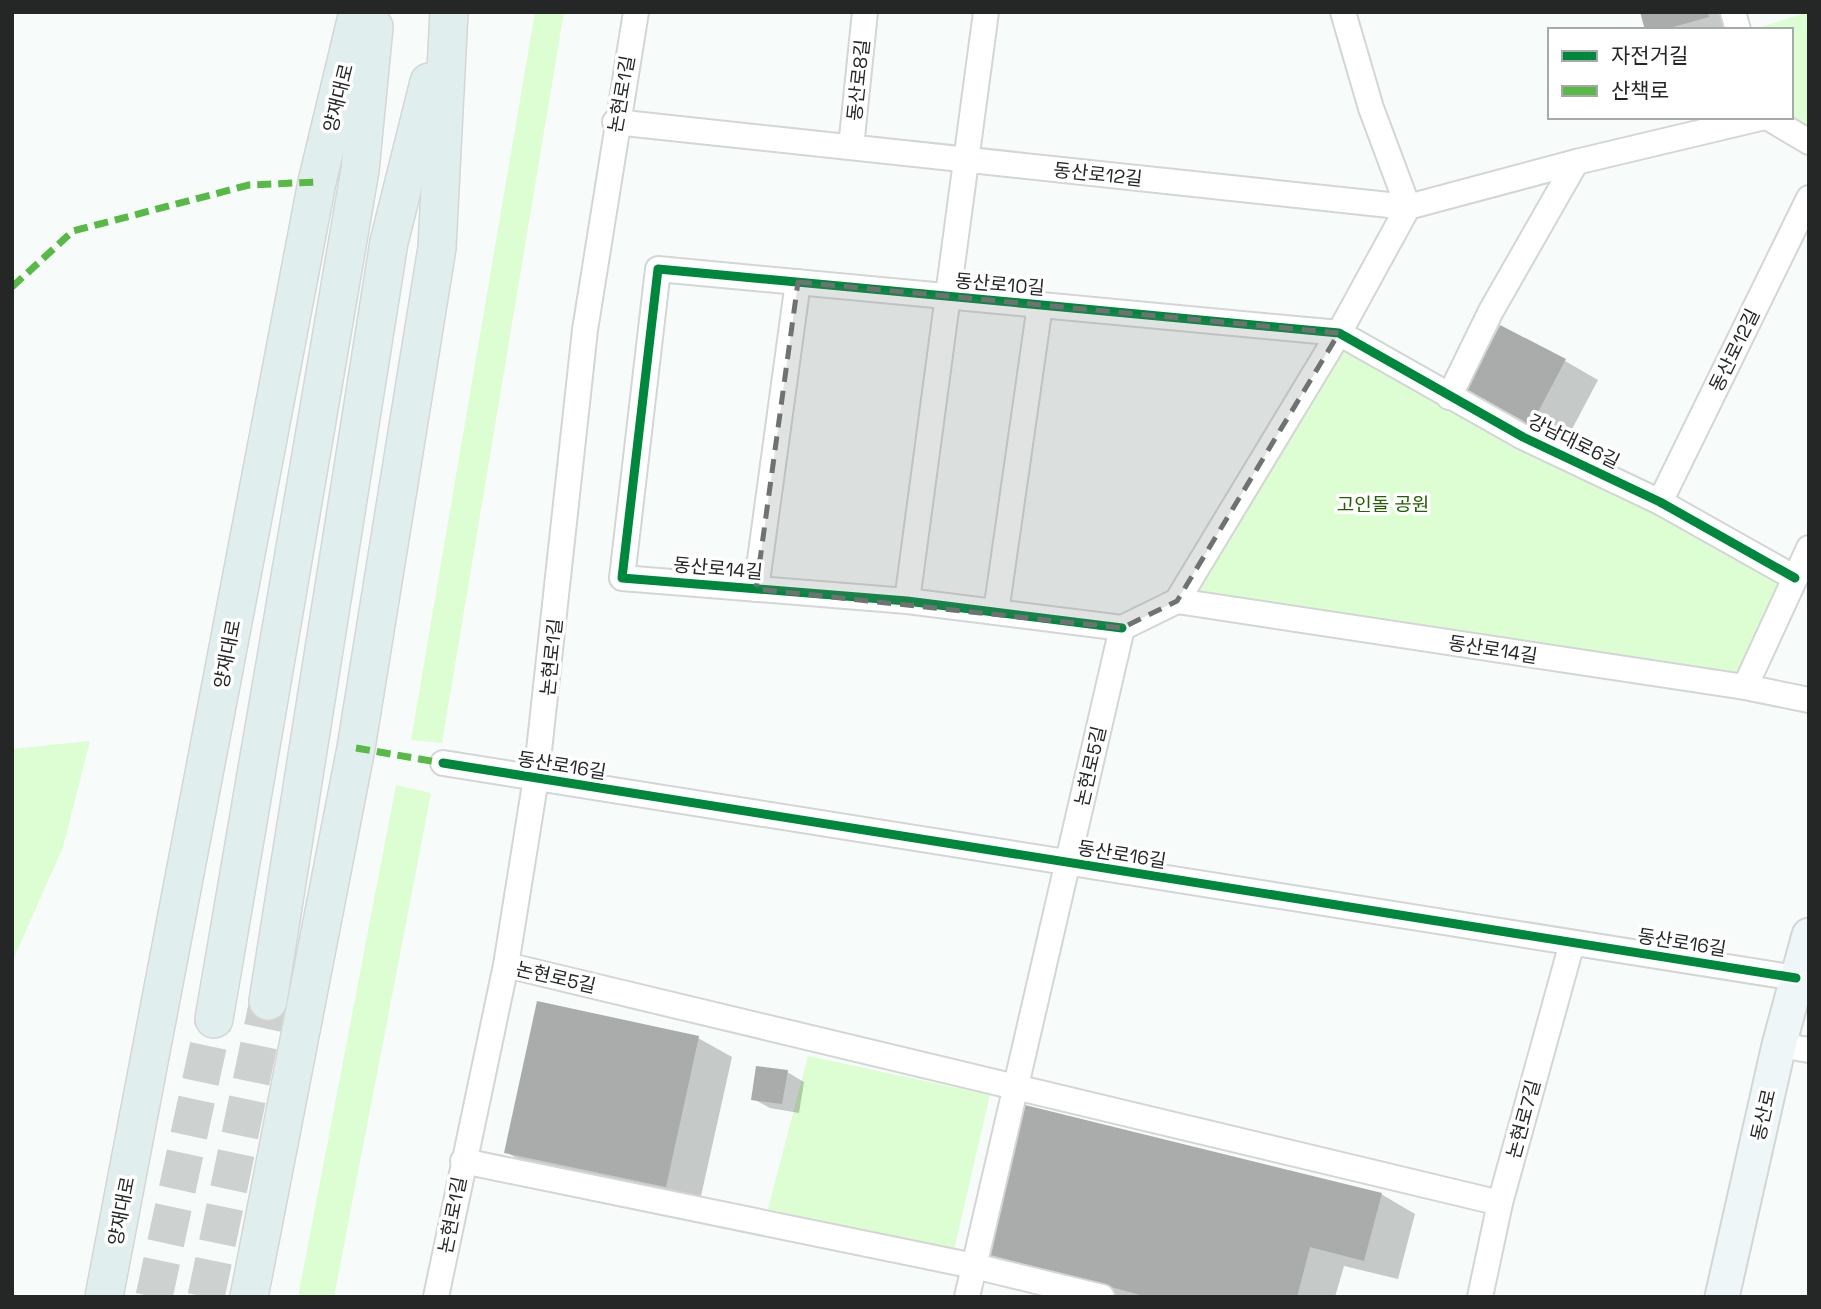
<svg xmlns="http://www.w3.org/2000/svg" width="1821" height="1309" font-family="'Space Grotesk','Noto Sans KR',sans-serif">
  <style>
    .green { fill: #ddfdd3 }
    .shadow { fill: #0003 }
    .building { fill: #a9acab }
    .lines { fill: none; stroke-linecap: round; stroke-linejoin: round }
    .primary-tunnel { stroke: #cdd1d0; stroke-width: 37; stroke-dasharray: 37 18; stroke-linecap: butt }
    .street-casing { stroke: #d3d6d5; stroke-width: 28 }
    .secondary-casing { stroke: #d3d6d5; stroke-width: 37 }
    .primary-casing { stroke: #d4d7d6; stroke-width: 40 }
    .street { stroke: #fefffe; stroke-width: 24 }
    .secondary { stroke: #eef6f7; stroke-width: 33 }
    .primary { stroke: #e0eeee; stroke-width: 37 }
    .quiet { stroke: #58b947; stroke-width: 7; stroke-dasharray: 14 7; stroke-linecap: butt }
    .cycleway-casing { stroke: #fff; stroke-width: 13 }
    .cycleway { stroke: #00873e; stroke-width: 9 }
    .marked { fill: #6e7271; fill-opacity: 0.2; stroke: #6e7271; stroke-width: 5; stroke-dasharray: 14 9; stroke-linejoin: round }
    .labels { text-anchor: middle; stroke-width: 7; stroke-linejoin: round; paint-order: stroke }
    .street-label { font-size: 19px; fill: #242726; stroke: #fff }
    .park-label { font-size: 19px; fill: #255d02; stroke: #fff }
  </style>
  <rect width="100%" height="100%" fill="#f7fcfb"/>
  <!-- green -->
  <g class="green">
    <polygon points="535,12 564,12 442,743 411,740"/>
    <polygon points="1809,12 1809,142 1791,117 1791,30 1751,30"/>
    <polygon points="1339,333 1795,578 1745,687 1177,601"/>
    <polygon points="90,741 63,847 12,962 12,749"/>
    <polygon points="396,785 431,793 334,1297 298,1297"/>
    <polygon points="808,1056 990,1095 954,1250 768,1209"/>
  </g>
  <!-- shadow -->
  <g class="shadow">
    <polygon points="1642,12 1722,12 1725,26 1713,30 1647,30"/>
    <polygon points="1565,361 1598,380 1561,450 1498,417"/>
    <polygon points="698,1038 732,1057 699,1205 540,1172 506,1152"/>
    <polygon points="787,1072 804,1082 799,1113 770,1108 753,1099"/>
    <polygon points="1381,1194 1415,1214 1398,1279 1344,1266 1335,1297 1115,1297 1016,1270 982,1251"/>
  </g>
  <!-- building -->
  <g class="building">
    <polygon points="1640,12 1708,12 1709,17 1662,30 1645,30"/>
    <polygon points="1500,325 1566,359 1527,433 1462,398"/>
    <polygon points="537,1001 699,1036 666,1187 504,1153"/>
    <polygon points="756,1066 788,1070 782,1104 751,1100"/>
    <polygon points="1021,1104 1382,1193 1364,1261 1310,1247 1297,1297 1148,1297 980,1252"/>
  </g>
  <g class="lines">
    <!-- primary-tunnel -->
    <g class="primary-tunnel">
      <polyline points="154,1297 214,1019"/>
      <polyline points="206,1297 268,1001"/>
    </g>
    <!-- street casing -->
    <g class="street-casing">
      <g id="street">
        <polyline points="1733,12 1738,30"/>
        <polyline points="1767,117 1809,142"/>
        <polyline points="615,122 1408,207 1576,162 1765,117"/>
        <polyline points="851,147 865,12"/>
        <polyline points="1449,397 1491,311 1576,162"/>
        <polyline points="1660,502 1809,198"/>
        <polyline points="756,589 798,282"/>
        <polyline points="907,601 986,12"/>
        <polyline points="1177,601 1339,333 1408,207 1371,108 1343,12"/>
        <polyline points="1177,601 1745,687 1809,700"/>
        <polyline points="996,612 1040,305"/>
        <polyline points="1122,628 907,601 622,578 658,269 1339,333 1523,437 1660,502 1795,578"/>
        <polyline points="1122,628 1177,601"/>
        <polyline points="1745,687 1809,548"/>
        <polyline points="443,763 1796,978"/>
        <polyline points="506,965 1500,1203"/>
        <polyline points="1779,1045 1809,1050"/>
        <polyline points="463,1161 974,1266 1102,1297"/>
        <polyline points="436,1297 506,965 536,778 585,330 636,12"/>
        <polyline points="967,1297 1122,628"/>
        <polyline points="1480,1297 1500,1203 1572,943"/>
      </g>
    </g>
    <!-- secondary casing -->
    <g class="secondary-casing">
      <polyline id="secondary" points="1722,1297 1779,1045 1809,935"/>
    </g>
    <!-- primary casing -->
    <g class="primary-casing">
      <g id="primary">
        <polyline points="268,1001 389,242 429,82"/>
        <polyline points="214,1019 360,170 374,27"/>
        <polyline points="104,1297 317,182 358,12"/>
        <polyline points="249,1297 356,748 437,248 449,12"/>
      </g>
    </g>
    <!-- street -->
    <use href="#street" class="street"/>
    <!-- secondary -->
    <use href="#secondary" class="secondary"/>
    <!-- primary -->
    <use href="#primary" class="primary"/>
    <!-- quiet -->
    <g class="quiet">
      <polyline points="12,287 73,231 249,185 317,182"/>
      <polyline points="356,748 443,763"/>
    </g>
    <!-- cycleway casing -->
    <g class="cycleway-casing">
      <g id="cycleway">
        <polyline points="1122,628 907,601 622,578 658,269 1339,333 1523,437 1660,502 1795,578"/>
        <polyline points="443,763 1796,978"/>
      </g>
    </g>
    <!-- cycleway -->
    <use href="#cycleway" class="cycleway"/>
  </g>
  <!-- marked area -->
  <path class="marked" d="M798 282 1339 333 1177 601 1122 628 756 589Z"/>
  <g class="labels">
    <!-- street labels -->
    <g class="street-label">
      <text transform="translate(858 80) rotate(-84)" y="7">동산로8길</text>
      <text transform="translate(621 94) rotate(-80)" y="7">논현로1길</text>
      <text transform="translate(338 98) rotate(-76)" y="7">양재대로</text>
      <text transform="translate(1098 174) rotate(6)" y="7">동산로12길</text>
      <text transform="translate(1000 284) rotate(5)" y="7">동산로10길</text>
      <text transform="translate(1734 350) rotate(-64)" y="7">동산로12길</text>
      <text transform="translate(1574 441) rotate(26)" y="7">강남대로6길</text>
      <text transform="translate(718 568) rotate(5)" y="7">동산로14길</text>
      <text transform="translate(1493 649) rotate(9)" y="7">동산로14길</text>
      <text transform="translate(227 654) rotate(-79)" y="7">양재대로</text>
      <text transform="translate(551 657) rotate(-84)" y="7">논현로1길</text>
      <text transform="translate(562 765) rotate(9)" y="7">동산로16길</text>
      <text transform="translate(1090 766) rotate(-77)" y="7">논현로5길</text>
      <text transform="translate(1122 854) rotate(9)" y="7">동산로16길</text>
      <text transform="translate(1682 942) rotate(9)" y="7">동산로16길</text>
      <text transform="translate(556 977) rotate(13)" y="7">논현로5길</text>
      <text transform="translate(1763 1115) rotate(-77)" y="7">동산로</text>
      <text transform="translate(1523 1119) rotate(-75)" y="7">논현로7길</text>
      <text transform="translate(121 1211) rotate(-79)" y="7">양재대로</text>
      <text transform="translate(452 1215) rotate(-79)" y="7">논현로1길</text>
    </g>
    <!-- park labels -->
    <g class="park-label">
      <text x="1383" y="511">고인돌 공원</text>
    </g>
  </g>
  <!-- border -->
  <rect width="1821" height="1309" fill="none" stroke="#242726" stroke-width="28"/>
  <!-- legend -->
  <rect x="1548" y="28" width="245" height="91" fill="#ffffff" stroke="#a7a9a8" stroke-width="2"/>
  <rect x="1562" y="51" width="35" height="10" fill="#00873e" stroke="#a7a9a8" stroke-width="2"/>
  <text x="1611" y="63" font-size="21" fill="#242726">자전거길</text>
  <rect x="1562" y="86" width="35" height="10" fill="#58b947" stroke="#a7a9a8" stroke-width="2"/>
  <text x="1611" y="98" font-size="21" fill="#242726">산책로</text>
</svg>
